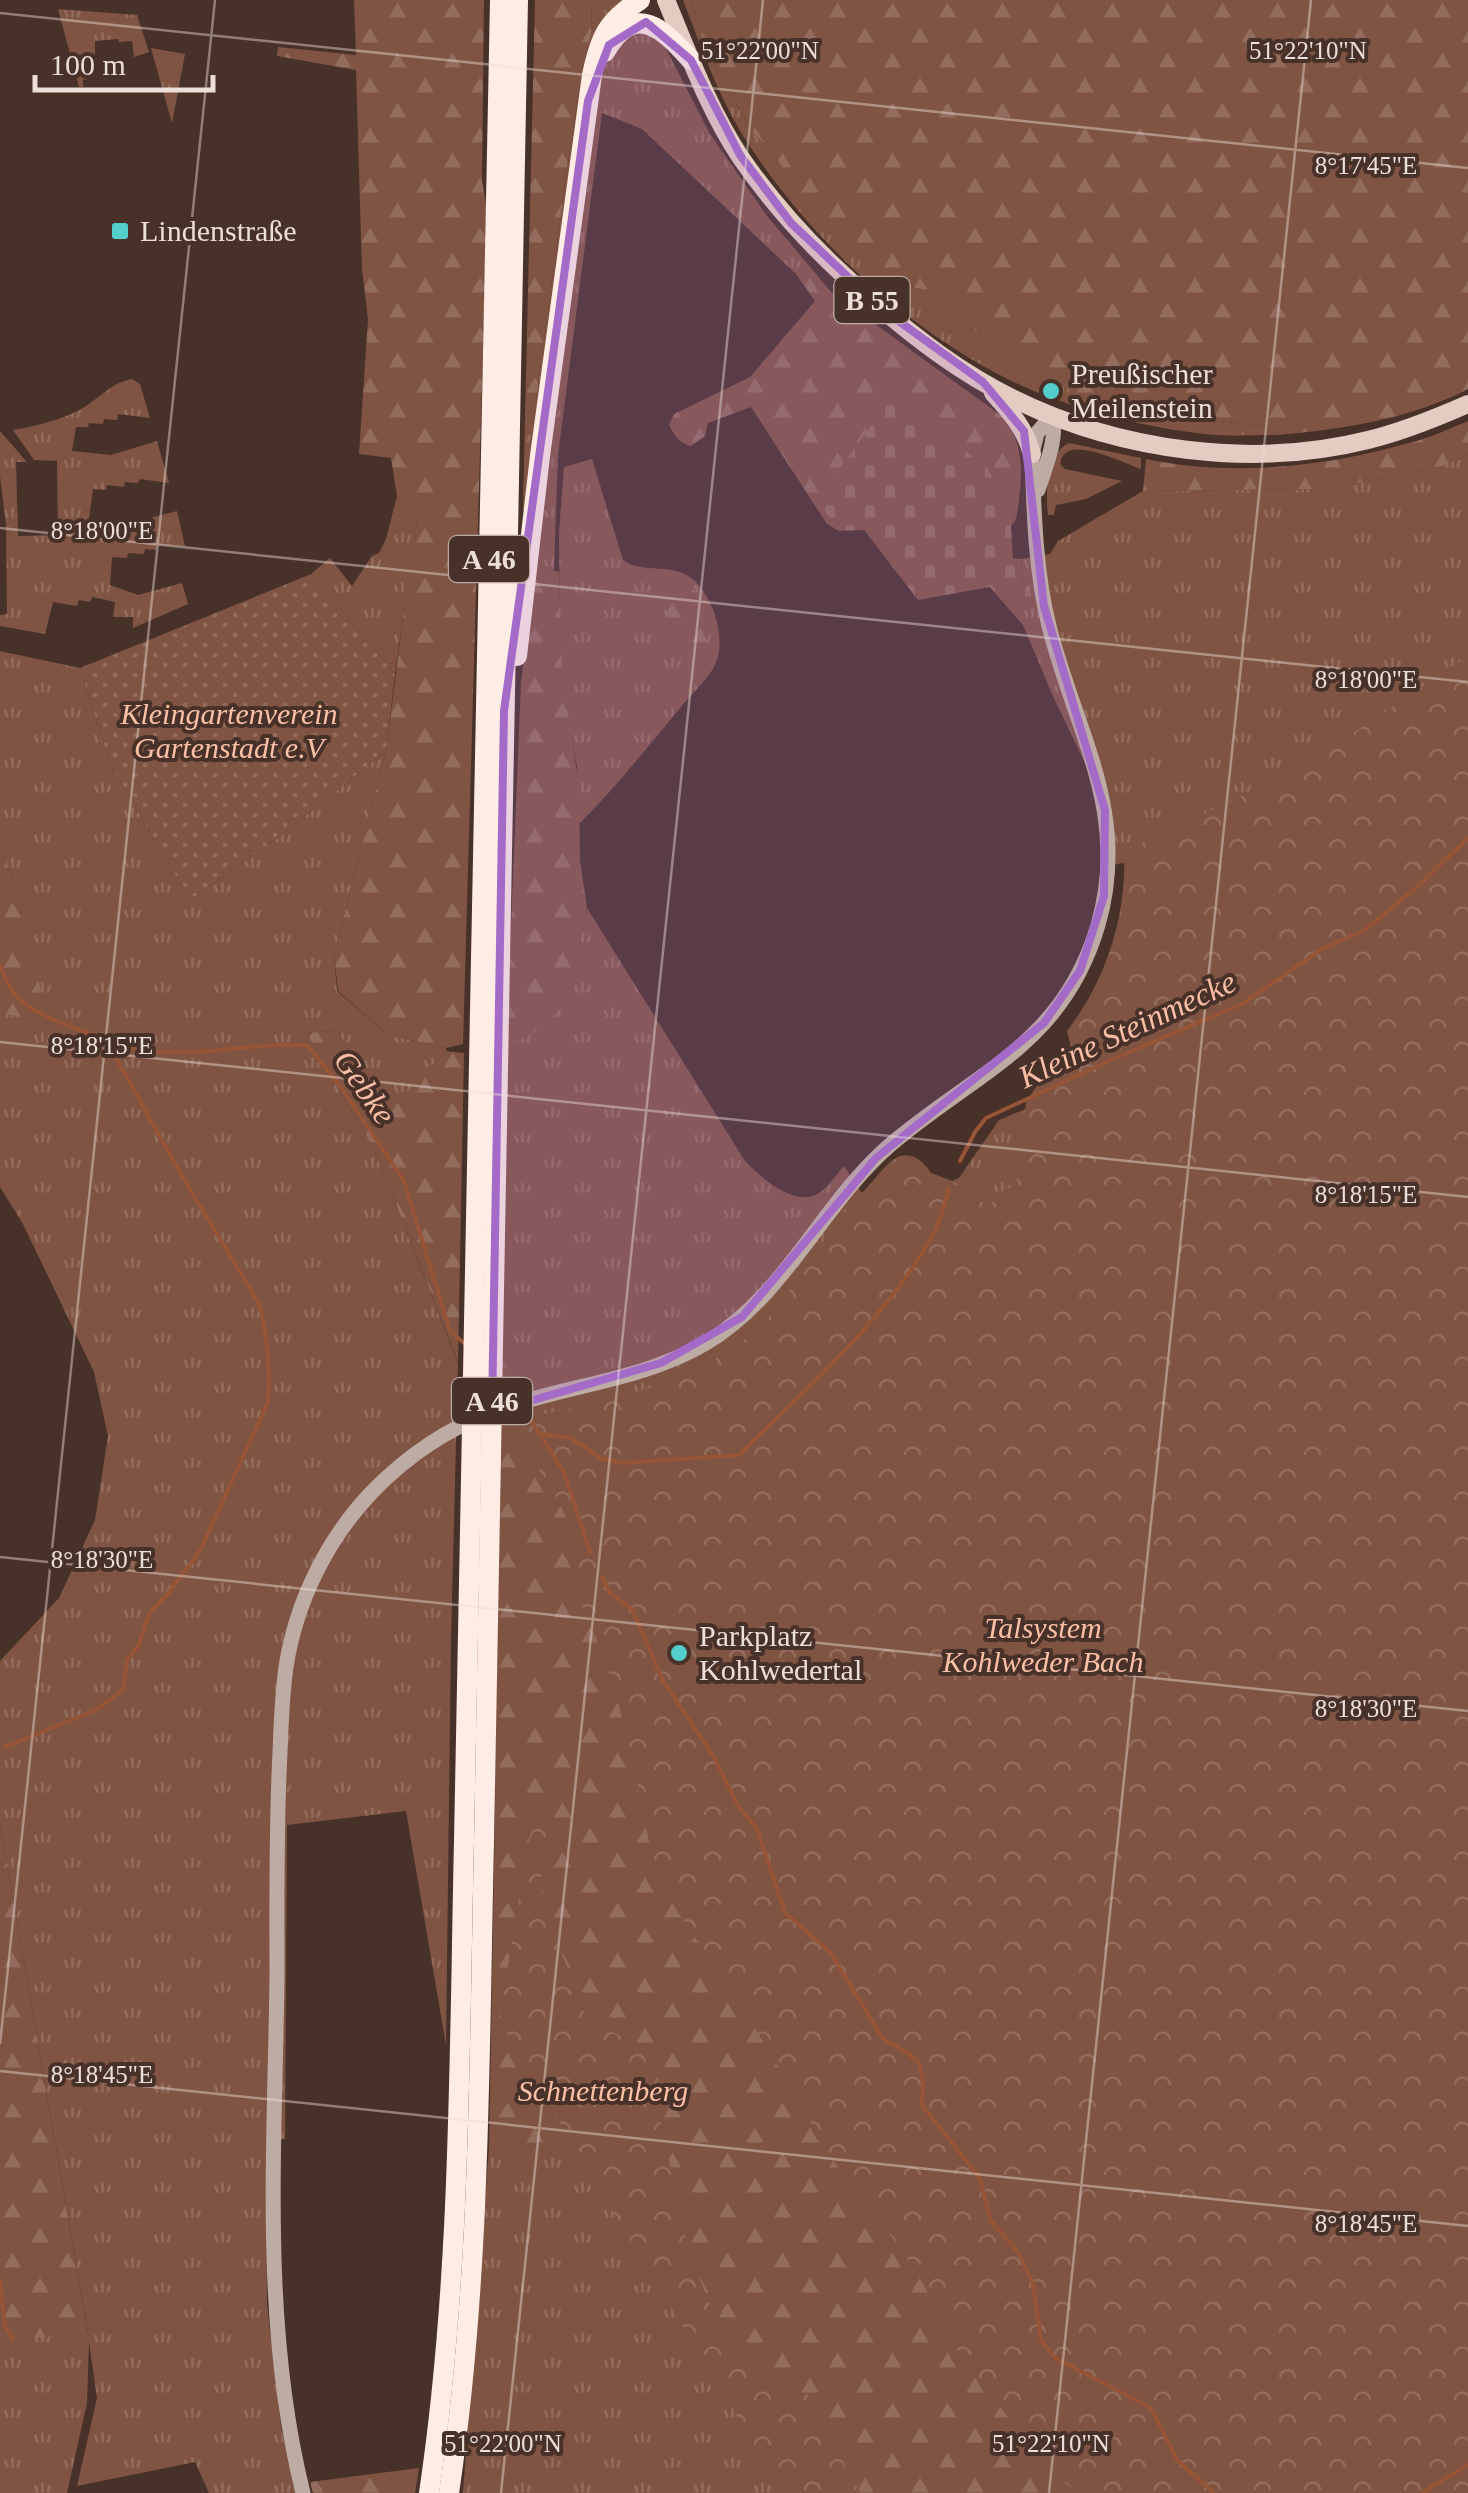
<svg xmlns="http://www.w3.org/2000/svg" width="1468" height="2493" font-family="Georgia,serif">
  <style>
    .grass { fill: url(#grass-tufts) }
    .forest { fill: url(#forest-firs) }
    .cemetery { fill: url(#cemetery-stones) }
    .park { fill: url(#park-crowns) }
    .garden { fill: url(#garden-dots) }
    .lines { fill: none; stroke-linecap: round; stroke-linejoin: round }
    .stream { stroke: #975538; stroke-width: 4 }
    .secondary { stroke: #beaca4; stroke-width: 15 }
    .primary { stroke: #e4ccc2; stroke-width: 18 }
    .highway { stroke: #feece5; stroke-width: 20 }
    .highway-bridge { stroke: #feece5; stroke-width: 20 }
    .marked { fill: #a36ac8; fill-opacity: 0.2; stroke: #a36ac8; stroke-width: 8; stroke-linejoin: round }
    .ticks { fill: none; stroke: #ecded8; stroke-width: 2.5; stroke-opacity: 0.45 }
    .poi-dot { fill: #53cdcb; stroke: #473128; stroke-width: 4 }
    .labels { text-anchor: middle; stroke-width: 8; stroke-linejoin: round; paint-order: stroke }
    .shield { fill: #473128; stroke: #baaaa3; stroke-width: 2.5 }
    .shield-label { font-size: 28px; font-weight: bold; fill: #ecded8 }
    .poi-label { font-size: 30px; fill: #ecded8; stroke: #473128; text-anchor: start }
    .park-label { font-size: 30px; font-style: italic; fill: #fcc0a7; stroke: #473128 }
    .water-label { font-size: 32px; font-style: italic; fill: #f9bea5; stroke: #473128 }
    .ticks-label { font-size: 25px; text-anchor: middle; fill: #ecded8; stroke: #473128; stroke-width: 8; stroke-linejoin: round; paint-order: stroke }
  </style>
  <defs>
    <pattern id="grass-tufts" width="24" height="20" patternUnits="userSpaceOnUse" patternTransform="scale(2.5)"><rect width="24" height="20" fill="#805442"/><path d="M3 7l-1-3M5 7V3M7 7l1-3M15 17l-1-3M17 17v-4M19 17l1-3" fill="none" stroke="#926c5d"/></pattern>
    <pattern id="forest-firs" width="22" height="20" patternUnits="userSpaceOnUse" patternTransform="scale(2.5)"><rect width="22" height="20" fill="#805442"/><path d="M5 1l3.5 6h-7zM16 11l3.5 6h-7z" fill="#926c5d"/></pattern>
    <pattern id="cemetery-stones" width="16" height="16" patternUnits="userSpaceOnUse" patternTransform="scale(2.5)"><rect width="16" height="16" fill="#805442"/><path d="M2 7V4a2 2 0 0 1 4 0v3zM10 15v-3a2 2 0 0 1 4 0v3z" fill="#926c5d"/></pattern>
    <pattern id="park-crowns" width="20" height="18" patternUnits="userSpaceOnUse" patternTransform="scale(2.5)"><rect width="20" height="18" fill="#805442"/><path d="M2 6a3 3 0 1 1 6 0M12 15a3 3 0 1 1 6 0" fill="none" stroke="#926c5d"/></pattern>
    <pattern id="garden-dots" width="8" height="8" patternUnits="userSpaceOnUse" patternTransform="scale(2.5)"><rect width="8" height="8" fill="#805442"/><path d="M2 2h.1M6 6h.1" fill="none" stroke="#926c5d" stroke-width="1.8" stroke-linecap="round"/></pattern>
  </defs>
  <rect width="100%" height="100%" fill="#473128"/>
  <!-- grass -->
  <g class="grass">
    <polygon points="591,0 632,0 609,15 529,509 523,509 525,416 534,415 568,162 583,67 592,30"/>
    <path d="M683 0H691L716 69 753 133 775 155 804 207 887 282 935 292 989 343 1041 376 1159 414 1278 428 1279 435C1252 435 1223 437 1196 433 1141 426 1077 410 1027 388 917 339 815 245 749 145 720 101 702 49 683 0Z"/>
    <polygon points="58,9 137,15 149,52 134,57 132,41 119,42 118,39 95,41 95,56 87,57 89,79 83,80 83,87 79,87"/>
    <polygon points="633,31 660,37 710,134 767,216 807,263 796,274 642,129 602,113 558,455 554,570 535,563 593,107 607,56"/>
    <polygon points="151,48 185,54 172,123"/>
    <path d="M132 379 140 384 150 418 118 414 117 420 104 419 103 424 89 423 88 427H76L72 451 111 455 157 441 169 483 140 479 138 483 125 482 124 487 107 485 106 490 93 489 88 526 117 531 119 526 177 511 185 546 157 545 156 550 145 549 144 554 128 553 127 558 112 557 110 585 138 595 182 583 188 604 133 628V617H113L115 602 92 597 90 602 79 600 77 606 53 602 45 634 0 626V615L7 614 6 525 0 476V431L27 462H16L18 536 58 535 57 461 34 460 13 430C37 426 61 420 83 408 99 398 113 382 132 379Z"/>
    <path d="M1069 443 1141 458V469C1124 463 1085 444 1069 451 1062 454 1062 458 1060 464L1065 469 1122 481 1086 499 1056 505 1054 515H1048C1045 493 1047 453 1069 443Z"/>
    <polygon points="1468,454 1468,815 1102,866 1101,842 1093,780 1052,694 1023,625 1002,601 1031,595 1023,585 1021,559 1050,554 1058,541 1143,491 1327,489 1443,466"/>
    <path d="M592 459 623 560C643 575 674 561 695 581 714 600 728 641 714 667 706 681 691 695 680 708 647 748 615 788 579 824L577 766 564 702 560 654 559 532 564 467Z"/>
    <polygon points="397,496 417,522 395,674 311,574 330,558 352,586 372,556 379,553 386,539"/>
    <path d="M0 651 80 668 110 764 190 900 276 839 386 751 334 955 337 991 388 1035 446 1048V1052L396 1104C369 1087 350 1059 338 1030L306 1033 375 1151 458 1363 451 1640 446 2045 406 1811 287 1825 285 2139 266 2140 267 2304 281 2427 296 2493H209L195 2462 77 2486 97 2398 89 2342 87 2403 67 2493H0V2341L88 2332 0 1824V1661L59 1598 95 1520 108 1436 94 1372 23 1224 0 1187V1013L48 1022 13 879 0 846Z"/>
    <path d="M587 908 745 1161C762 1178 797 1211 822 1191 830 1184 837 1174 844 1166L875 1213 959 1178 999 1120 1300 995 1468 2493H1247L497 1354 506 1047 573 972Z"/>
    <polygon points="575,2137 794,2493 463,2493 489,2149"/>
  </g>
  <!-- forest -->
  <g class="forest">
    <polygon points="354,0 484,0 482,181 487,210 463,1044 446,1048 388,1035 338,991 334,955 386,751 411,556 417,522 397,496 391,458 359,454 368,319 362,269 356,70 277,56 278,47 356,55"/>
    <polygon points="535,0 591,0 592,30 583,67 568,162 534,416 525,416"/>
    <path d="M691 0H1468V389C1411 419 1343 429 1279 435L1278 428 1159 414 1083 396 1041 376 989 343 935 292 888 282 849 253 804 207 775 155 753 133 716 69Z"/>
    <path d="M807 263 831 292 1003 417C1027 446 1022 484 1016 519L987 467 831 520 827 524 751 407 708 423 705 436 691 446C679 443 675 436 669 425L674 414 750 377 815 301 796 274Z"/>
    <path d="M1468 421V454L1443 466 1327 489 1143 491 1146 459C1232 477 1325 467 1409 443 1429 438 1449 429 1468 421Z"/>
    <polygon points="535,563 559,572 562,676 579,785 580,860 587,908 573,972 554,1021 506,1047 521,683"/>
    <polygon points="665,577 683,579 697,593 710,658 702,671 680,650 662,595"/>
    <polygon points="0,846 13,879 49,1023 0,1013"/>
    <path d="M338 1030C350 1059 369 1087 396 1103L446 1051 464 1053 458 1362 375 1151 306 1033Z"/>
    <polygon points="497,1354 553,1424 1247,2493 794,2493 575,2138 489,2149 495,1814"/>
    <polygon points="0,1824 88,2333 0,2341"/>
    <polygon points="419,2468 415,2493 313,2493 310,2482"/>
  </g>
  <!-- cemetery -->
  <polygon class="cemetery" points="891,399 987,467 1016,519 1011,526 1013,558 1021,559 1023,584 1030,584 1031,596 1002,601 990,587 918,600 864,530 839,531 827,524 831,520 817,499"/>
  <!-- park -->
  <g class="park">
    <path d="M1468 656V2493H1076L1049 2467 971 2372 950 2338 923 2283 898 2245 835 2163 756 2030 667 1895 650 1846 630 1749 615 1691 599 1645 569 1575 571 1566 576 1564C585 1530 528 1450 505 1425 515 1423 524 1418 534 1416 616 1400 711 1381 770 1316 792 1291 809 1262 828 1235 841 1217 857 1198 872 1182 880 1173 889 1160 900 1156 914 1152 925 1163 931 1173L955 1182 972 1202H997L1002 1191 1016 1185 1026 1102 1038 1084 1071 1048 1067 1031C1107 979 1127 915 1124 850L1159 836 1307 764Z"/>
    <path d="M536 1814 557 1833 549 1872 540 1877 545 1916 568 1969 565 1975 568 1986 600 2038 610 2031C633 2040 634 2053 661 2044L656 2100 689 2254 712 2308 766 2383 805 2393 811 2398 817 2406 825 2429 835 2448 861 2493H784L571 2143 501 2023V1986L508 1966 524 1861Z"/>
  </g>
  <!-- garden -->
  <polygon class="garden" points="311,574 395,674 386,751 276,839 190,900 110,764 80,668"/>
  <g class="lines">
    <!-- stream -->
    <g class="stream">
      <path d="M0 966C5 978 10 990 19 999 41 1020 125 1048 155 1051 206 1057 257 1041 308 1046L340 1086 404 1181 450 1331 464 1343"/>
      <polyline points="960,1161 975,1132 986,1118 1111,1060 1242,1004 1324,948 1365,930 1418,886 1468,838"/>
      <polyline points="499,1371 516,1389"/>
      <polyline points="529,1417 564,1472 590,1552"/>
      <path d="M540 1434 571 1438 600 1458 622 1463 739 1455C808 1386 886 1320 934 1233 941 1220 944 1204 949 1189"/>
      <polyline points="602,1577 610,1593 632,1609 663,1681 714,1757 739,1807 757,1829 785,1913 830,1952 884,2040 907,2052 919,2064 923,2079 922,2105 979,2177 991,2221 1018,2252 1033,2283 1041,2340 1055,2358 1151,2408 1178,2461 1214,2493"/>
      <path d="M5 1747 96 1710 123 1690 127 1660 138 1646 150 1612 167 1595 200 1551 268 1402C270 1373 268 1329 258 1302L179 1171 115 1056 110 1040"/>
      <polyline points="0,2280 5,2325 13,2340"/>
      <polyline points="1422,2493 1468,2465"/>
    </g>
    <!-- secondary -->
    <g class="secondary">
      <path d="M1038 490C1045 467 1058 440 1052 416"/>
      <path d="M303 2493C261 2324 275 2148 277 1976 277 1902 276 1827 280 1753 281 1725 282 1695 286 1667 296 1602 327 1539 372 1492 406 1457 448 1428 495 1411 564 1385 642 1381 706 1343 786 1295 821 1205 890 1145 975 1072 1063 1045 1098 925 1131 812 1075 731 1049 626 1035 570 1034 511 1032 454L1037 433 1052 416"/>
    </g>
    <!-- primary -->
    <g class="primary">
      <path d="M666 0C688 53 709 110 741 158 779 213 824 260 875 303 917 339 961 373 1012 398 1119 451 1252 469 1368 440 1402 432 1436 418 1468 404"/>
      <path d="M993 393C1011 413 1025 428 1032 454"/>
    </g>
    <!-- highway -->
    <g class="highway">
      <path d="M605 52C635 0 663 29 691 60"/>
      <path d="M517 656 540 456 592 75C600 37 607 21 640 0"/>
      <polyline points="481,959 500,0"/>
      <polyline points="500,959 518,0"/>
      <path d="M429 2493C461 2278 459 2058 464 1841"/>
      <path d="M449 2493C481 2278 479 2059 484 1842"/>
    </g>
    <!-- highway-bridge -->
    <g class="highway-bridge">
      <polyline points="464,1841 481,959"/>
      <polyline points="484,1842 500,959"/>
    </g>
  </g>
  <!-- marked area -->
  <path class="marked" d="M646 22 691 60 740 155 791 223 882 309 983 382 1024 431 1044 606 1105 810 1104 896 1080 971 1044 1023 876 1158 742 1317 661 1363 492 1412 504 711 588 101 609 45Z"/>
  <!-- ticks -->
  <path class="ticks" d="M0 13 1468 168M0 528 1468 682M0 1042 1468 1197M0 1557 1468 1711M0 2044 215 0M0 2071 1468 2226M501 2493 763 0M1049 2493 1311 0"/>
  <!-- markers -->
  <g class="poi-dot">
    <rect x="110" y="221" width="20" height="20" rx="5"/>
    <circle cx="1051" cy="391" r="10"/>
    <circle cx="679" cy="1653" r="10"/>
  </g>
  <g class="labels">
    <!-- shield labels -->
    <g class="shield">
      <rect x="834.5" y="277" width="75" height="46" rx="8"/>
      <rect x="449" y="536" width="80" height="46" rx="8"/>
      <rect x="452" y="1378" width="80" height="46" rx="8"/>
    </g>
    <g class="shield-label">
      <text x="872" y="310">B 55</text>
      <text x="489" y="569">A 46</text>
      <text x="492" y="1411">A 46</text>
    </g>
    <!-- poi labels -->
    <g class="poi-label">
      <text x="140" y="241">Lindenstraße</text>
      <text x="1071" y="384">Preußischer<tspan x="1071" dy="34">Meilenstein</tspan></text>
      <text x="699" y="1646">Parkplatz<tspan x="699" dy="34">Kohlwedertal</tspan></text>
    </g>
    <!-- park labels -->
    <g class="park-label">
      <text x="229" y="724">Kleingartenverein<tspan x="229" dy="34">Gartenstadt e.V</tspan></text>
      <text x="1043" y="1638">Talsystem<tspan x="1043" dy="34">Kohlweder Bach</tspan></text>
      <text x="603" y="2101">Schnettenberg</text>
    </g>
    <!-- water labels -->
    <g class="water-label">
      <text transform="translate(1127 1029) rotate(-25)" y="11">Kleine Steinmecke</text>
      <text transform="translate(365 1087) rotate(55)" y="11">Gebke</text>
    </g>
  </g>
  <g class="ticks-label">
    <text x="760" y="59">51°22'00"N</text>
    <text x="1308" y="59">51°22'10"N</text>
    <text x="1366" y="174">8°17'45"E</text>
    <text x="102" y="539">8°18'00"E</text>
    <text x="1366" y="688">8°18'00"E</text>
    <text x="102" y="1054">8°18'15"E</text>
    <text x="1366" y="1203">8°18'15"E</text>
    <text x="102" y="1568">8°18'30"E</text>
    <text x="1366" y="1717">8°18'30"E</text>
    <text x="102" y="2083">8°18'45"E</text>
    <text x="1366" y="2232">8°18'45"E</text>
    <text x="503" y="2452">51°22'00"N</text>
    <text x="1051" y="2452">51°22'10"N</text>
  </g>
  <!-- scale -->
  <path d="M35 75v15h178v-15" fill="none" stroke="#ecded8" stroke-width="5"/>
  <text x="50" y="75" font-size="30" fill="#ecded8" stroke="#473128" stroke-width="8" paint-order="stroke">100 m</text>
</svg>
